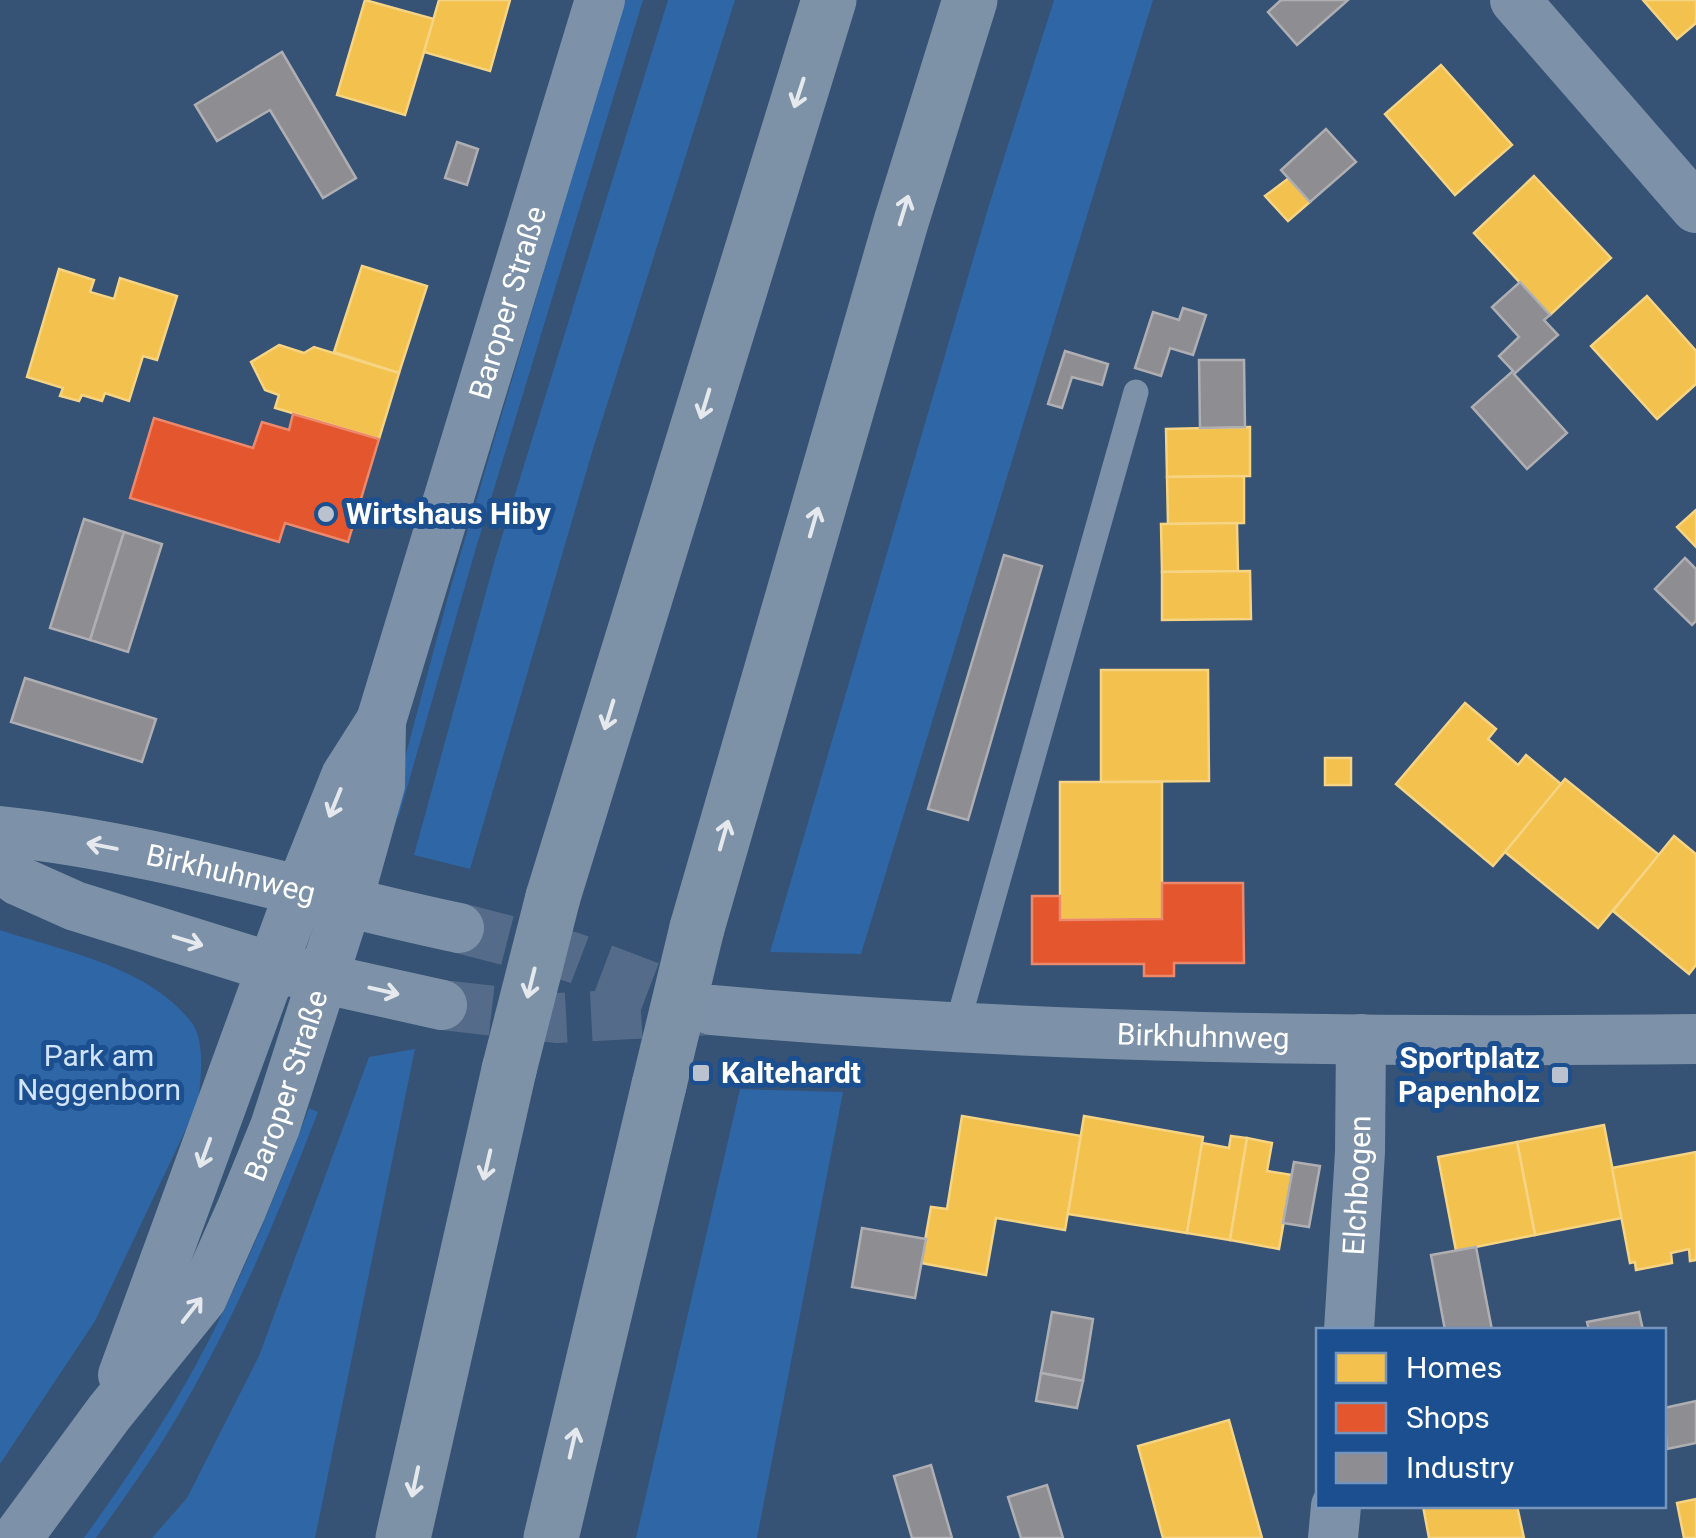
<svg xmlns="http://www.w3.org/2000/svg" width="1696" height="1538" font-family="Roboto,sans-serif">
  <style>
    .green { fill: #2f66a5 }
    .homes { fill: #f2c14e; stroke: #f6d483; stroke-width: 2.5 }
    .shops { fill: #e4572e; stroke: #ec896d; stroke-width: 2.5 }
    .industry { fill: #8d8d92; stroke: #afafb3; stroke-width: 2.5 }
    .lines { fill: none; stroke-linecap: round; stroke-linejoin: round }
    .minor-tunnel { stroke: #546c89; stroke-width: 50; stroke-dasharray: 50 25; stroke-linecap: butt }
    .service { stroke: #7d92a8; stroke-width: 25 }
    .minor { stroke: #7d92a8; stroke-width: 50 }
    .motorway { stroke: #7e92a7; stroke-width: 55 }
    .motorway-bridge { stroke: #7e92a7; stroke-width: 55 }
    .oneway { stroke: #e5e9ed }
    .oneway2 { stroke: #e5e9ee }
    .poi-dot { fill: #b9c2ce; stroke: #1b4f8f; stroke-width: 4 }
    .labels { text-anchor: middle; stroke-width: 10; stroke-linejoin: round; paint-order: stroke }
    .street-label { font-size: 30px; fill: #fff; stroke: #1b4f8f }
    .poi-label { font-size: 30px; font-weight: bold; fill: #fff; stroke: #1b4f8f; text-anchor: start }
    .park-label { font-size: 30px; fill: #cfe3fa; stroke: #1b4f8f }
  </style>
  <rect width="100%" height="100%" fill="#365274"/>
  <!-- green -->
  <g class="green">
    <polygon points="624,0 643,0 476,548 398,819 399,780 449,593"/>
    <polygon points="668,0 735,0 593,449 470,869 414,855 495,559"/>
    <polygon points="1054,0 1153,0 861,954 770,952 989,205"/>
    <path d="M0 930C63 951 150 967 192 1023 206 1043 201 1083 197 1106L95 1321 0 1464Z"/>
    <polygon points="415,1049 315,1538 152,1538 187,1498 259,1356 369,1057"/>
    <polygon points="740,1089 843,1092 757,1538 636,1538"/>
    <path d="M309 1108 318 1112C277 1219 232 1325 173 1424 150 1463 122 1501 96 1538H84C128 1476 173 1411 208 1342 247 1266 279 1187 309 1108Z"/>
  </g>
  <!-- homes -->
  <g class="homes">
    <polygon points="365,0 434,19 405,115 337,95"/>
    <polygon points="439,0 510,0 490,71 424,52"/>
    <polygon points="1643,0 1696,0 1696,23 1677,39"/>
    <polygon points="1441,65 1512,145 1455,195 1385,114"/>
    <polygon points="1534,176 1611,258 1550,315 1474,233"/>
    <polygon points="1289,178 1310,202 1288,221 1265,196"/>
    <polygon points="362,266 427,286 399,373 334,352"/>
    <polygon points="59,269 94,280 90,292 114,299 120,278 177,296 157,360 143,356 129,401 105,393 102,401 82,395 79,401 60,396 63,388 27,377"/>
    <polygon points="1647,296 1696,351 1696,384 1657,419 1591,346"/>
    <polygon points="279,345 304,353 314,347 399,373 379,439 275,408 279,395 265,390 251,362"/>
    <polygon points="1250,427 1250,476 1167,477 1166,429"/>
    <polygon points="1244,476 1244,523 1168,524 1167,477"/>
    <polygon points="1696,510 1696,547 1677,527"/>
    <polygon points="1237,523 1238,571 1162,572 1161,524"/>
    <polygon points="1250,571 1251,619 1162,620 1162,572"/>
    <polygon points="1101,670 1208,670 1209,781 1101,782"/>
    <polygon points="1465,703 1496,729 1488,739 1518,765 1526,755 1562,785 1493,866 1396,784"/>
    <rect x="1325" y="758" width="26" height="27"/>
    <polygon points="1565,779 1659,855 1598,928 1505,852"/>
    <polygon points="1060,782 1162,782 1162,919 1060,920"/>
    <polygon points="1674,836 1696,854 1696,965 1689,974 1613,911"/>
    <polygon points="962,1116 1081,1136 1065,1230 996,1218 986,1275 921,1263 931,1207 947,1209"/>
    <polygon points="1084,1116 1203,1137 1187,1233 1068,1214"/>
    <polygon points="1604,1125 1622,1218 1535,1235 1517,1142"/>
    <polygon points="1231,1136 1247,1138 1230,1240 1187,1233 1202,1143 1229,1148"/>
    <polygon points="1247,1138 1272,1143 1267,1171 1292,1175 1279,1249 1230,1240"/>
    <polygon points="1517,1142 1535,1235 1456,1251 1438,1157"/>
    <polygon points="1696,1152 1696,1260 1690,1261 1689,1249 1671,1253 1672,1263 1636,1270 1635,1262 1630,1263 1612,1168"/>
    <polygon points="1229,1420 1262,1538 1163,1538 1138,1446"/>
    <polygon points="1696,1499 1696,1538 1684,1538 1677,1503"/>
    <polygon points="1423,1506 1517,1506 1524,1538 1429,1538"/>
  </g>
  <!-- shops -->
  <g class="shops">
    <polygon points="293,414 379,439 348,542 285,523 279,542 130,498 154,418 253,448 262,422 289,430"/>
    <polygon points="1162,883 1243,883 1244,963 1174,963 1174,976 1144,976 1144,964 1032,964 1032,896 1060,896 1060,920 1162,919"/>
  </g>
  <!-- industry -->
  <g class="industry">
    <polygon points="1281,0 1348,0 1297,45 1268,12"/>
    <polygon points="282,52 356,178 323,198 270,110 217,141 195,105"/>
    <polygon points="1326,129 1356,162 1310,202 1281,170"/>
    <polygon points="457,142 478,149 467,185 445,178"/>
    <polygon points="1520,282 1550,315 1544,320 1558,335 1514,374 1567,433 1527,469 1472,407 1513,371 1499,356 1519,337 1492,307"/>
    <polygon points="1183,308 1206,315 1193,355 1170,348 1161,376 1135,368 1153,312 1179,320"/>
    <polygon points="1065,351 1108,364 1102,385 1072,377 1062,408 1048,404"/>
    <polygon points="1199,360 1244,360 1245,427 1200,428"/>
    <polygon points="84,519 124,532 90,640 50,628"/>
    <polygon points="124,532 162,544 128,652 90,640"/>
    <polygon points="1004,555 1042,566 968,820 928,809"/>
    <polygon points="1685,558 1696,569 1696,621 1692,625 1655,589"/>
    <polygon points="25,678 156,719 142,762 11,722"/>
    <polygon points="1294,1162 1320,1166 1309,1227 1283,1223"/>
    <polygon points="862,1228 926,1239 915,1298 852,1287"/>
    <polygon points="1476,1247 1492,1330 1445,1330 1431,1255"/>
    <polygon points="1052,1312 1093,1319 1083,1381 1041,1373"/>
    <polygon points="1639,1312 1643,1330 1589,1330 1587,1322"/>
    <polygon points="1041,1373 1083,1381 1077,1408 1036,1401"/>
    <polygon points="1696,1401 1696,1443 1667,1449 1664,1408"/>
    <polygon points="931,1465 952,1538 912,1538 894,1476"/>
    <polygon points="1047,1485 1063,1538 1021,1538 1008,1497"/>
  </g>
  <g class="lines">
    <!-- minor-tunnel -->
    <g class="minor-tunnel">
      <polyline points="459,928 572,957 693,1003"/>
      <polyline points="442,1005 556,1018 712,1010"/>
    </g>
    <!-- service -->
    <polyline class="service" points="956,1029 1136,392"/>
    <!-- minor -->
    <g class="minor">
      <polyline points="1515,0 1696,208"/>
      <path id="s1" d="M0 831C156 847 306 896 459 928"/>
      <polyline points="0,868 19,881 75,906 271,967 442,1005"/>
      <path id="s2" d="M712 1010C1039 1039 1367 1043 1696 1039"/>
      <path id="s3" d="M1349 1330 1360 1152 1361 1039"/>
      <polyline points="123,1375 300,891 346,776 381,721"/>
      <path id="s4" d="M17 1538 109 1413 202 1298 242 1208 275 1127 347 903 380 785 381 721 600 0"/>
      <polyline points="1333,1538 1336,1506"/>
    </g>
    <!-- motorway -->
    <g class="motorway">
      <polyline points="553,897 829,0"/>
      <polyline points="697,928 901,222 970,0"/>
      <polyline points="403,1538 509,1070"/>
      <polyline points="551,1538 659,1085"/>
    </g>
    <!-- motorway-bridge -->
    <g class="motorway-bridge">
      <polyline points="509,1070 553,897"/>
      <polyline points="659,1085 697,928"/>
    </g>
  </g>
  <!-- one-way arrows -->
  <defs><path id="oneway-shaft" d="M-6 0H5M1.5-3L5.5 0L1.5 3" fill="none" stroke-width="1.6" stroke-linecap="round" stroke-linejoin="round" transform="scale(2.5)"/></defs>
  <g class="oneway">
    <use href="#oneway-shaft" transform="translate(799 93) rotate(108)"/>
    <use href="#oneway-shaft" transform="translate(904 210) rotate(-73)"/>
    <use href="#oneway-shaft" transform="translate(705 404) rotate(107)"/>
    <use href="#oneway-shaft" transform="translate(814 522) rotate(-74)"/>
    <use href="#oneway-shaft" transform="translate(609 715) rotate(107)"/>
    <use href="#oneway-shaft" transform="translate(724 835) rotate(-74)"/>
    <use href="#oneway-shaft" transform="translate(531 983) rotate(104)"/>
    <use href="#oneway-shaft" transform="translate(487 1165) rotate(103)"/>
    <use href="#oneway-shaft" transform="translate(573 1443) rotate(-77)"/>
    <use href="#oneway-shaft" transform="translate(415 1482) rotate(102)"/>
  </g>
  <g class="oneway2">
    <use href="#oneway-shaft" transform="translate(335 803) rotate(112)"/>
    <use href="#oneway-shaft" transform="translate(102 846) rotate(-169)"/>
    <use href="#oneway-shaft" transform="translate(188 941) rotate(17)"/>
    <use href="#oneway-shaft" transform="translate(384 991) rotate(13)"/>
    <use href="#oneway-shaft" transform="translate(205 1153) rotate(110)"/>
    <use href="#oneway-shaft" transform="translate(192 1310) rotate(-52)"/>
  </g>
  <!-- markers -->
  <g class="poi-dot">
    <circle cx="326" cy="514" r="10"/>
    <rect x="691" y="1063" width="20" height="20" rx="5"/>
    <rect x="1550" y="1065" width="20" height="20" rx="5"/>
  </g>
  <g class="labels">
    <!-- street labels -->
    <g class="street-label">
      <text dy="10" stroke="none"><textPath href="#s4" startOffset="1348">Baroper Straße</textPath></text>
      <text dy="10" stroke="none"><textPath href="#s1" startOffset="235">Birkhuhnweg</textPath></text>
      <text dy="10" stroke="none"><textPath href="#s2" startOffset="492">Birkhuhnweg</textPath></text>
      <text dy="10" stroke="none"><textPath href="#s4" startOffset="532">Baroper Straße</textPath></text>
      <text dy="10" stroke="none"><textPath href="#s3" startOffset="145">Elchbogen</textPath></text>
    </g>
    <!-- poi labels -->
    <g class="poi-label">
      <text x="346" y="524">Wirtshaus Hiby</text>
      <text x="1540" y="1068" text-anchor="end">Sportplatz<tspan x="1540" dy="34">Papenholz</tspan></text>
      <text x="721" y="1083">Kaltehardt</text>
    </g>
    <!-- park labels -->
    <g class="park-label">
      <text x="99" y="1066">Park am<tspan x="99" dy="34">Neggenborn</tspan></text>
    </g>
  </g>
  <!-- legend -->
  <rect x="1316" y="1328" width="350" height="180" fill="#1b4f8f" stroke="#7695bc" stroke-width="2.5"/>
  <rect x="1336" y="1353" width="50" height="30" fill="#f2c14e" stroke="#7695bc" stroke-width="2.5"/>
  <text x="1406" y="1378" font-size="30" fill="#ffffff">Homes</text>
  <rect x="1336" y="1403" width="50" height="30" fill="#e4572e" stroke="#7695bc" stroke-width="2.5"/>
  <text x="1406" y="1428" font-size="30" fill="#ffffff">Shops</text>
  <rect x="1336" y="1453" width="50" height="30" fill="#8d8d92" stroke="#7695bc" stroke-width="2.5"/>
  <text x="1406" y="1478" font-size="30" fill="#ffffff">Industry</text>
</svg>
